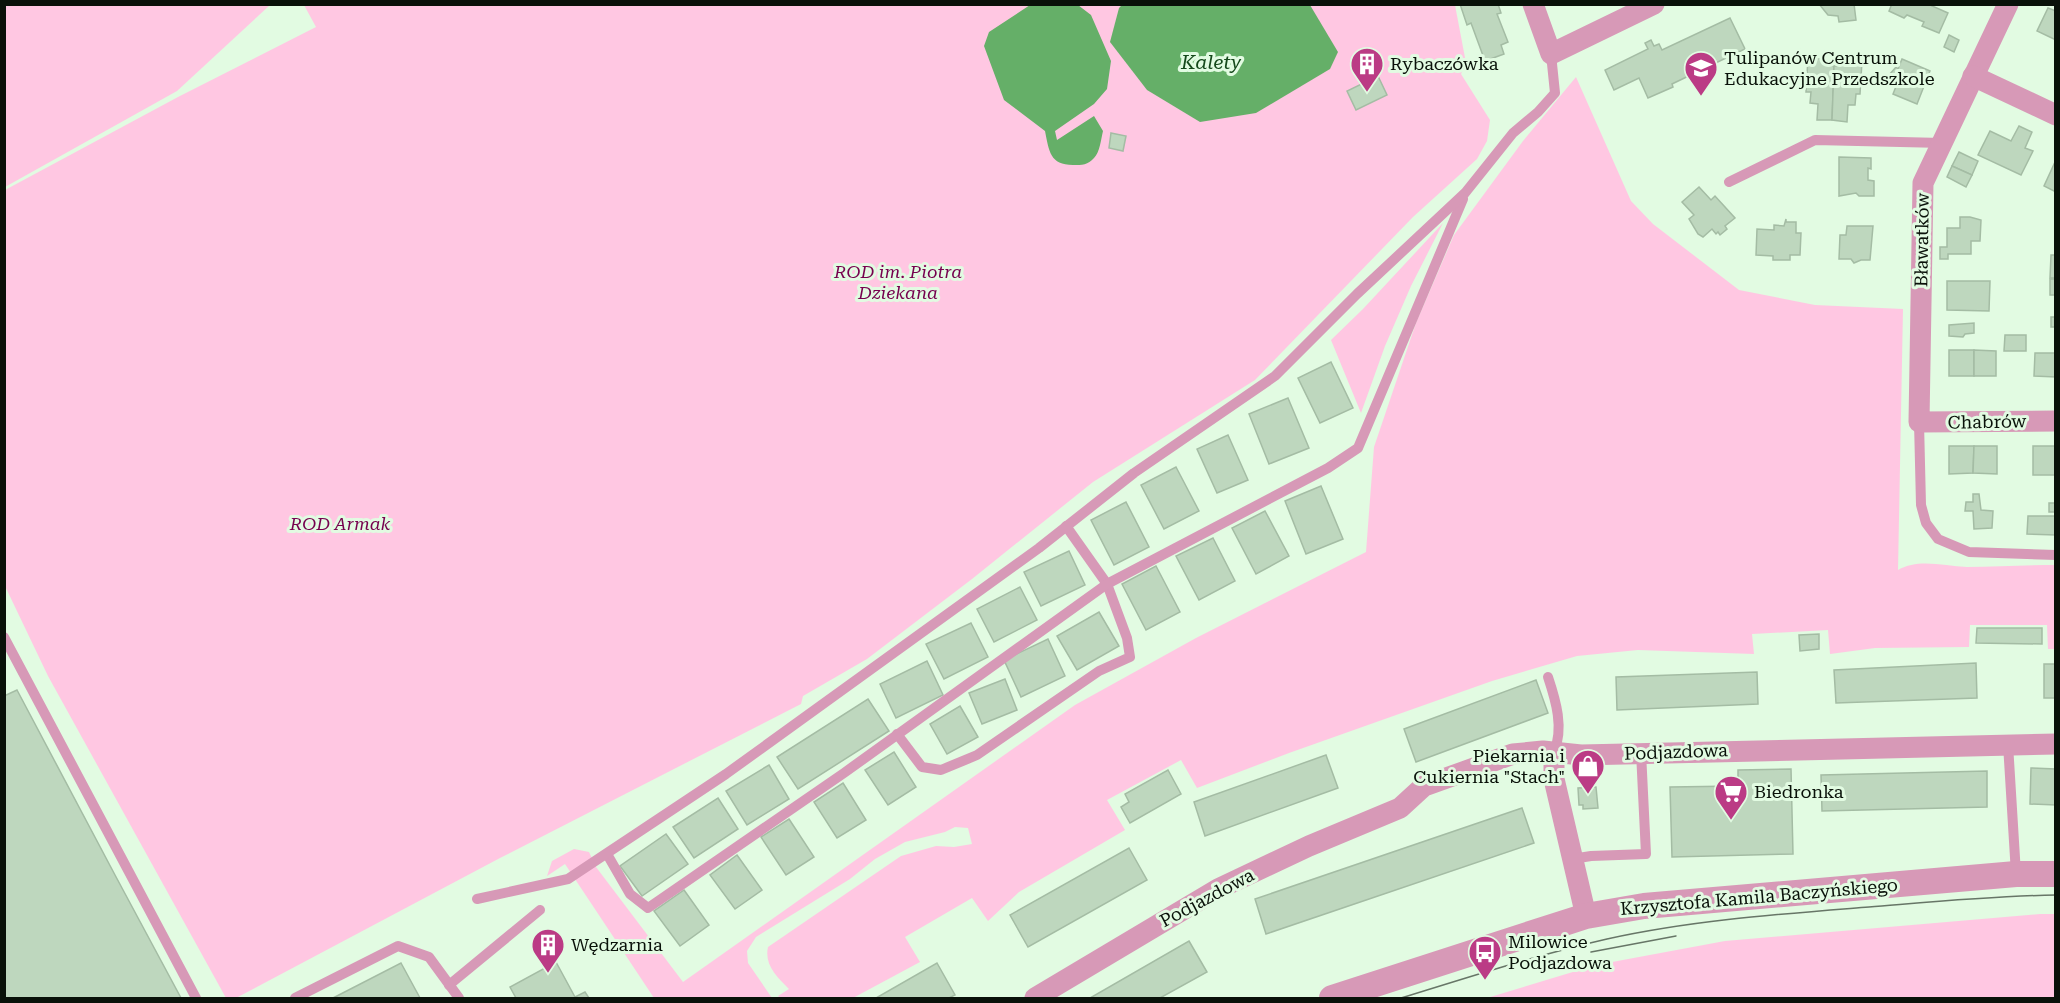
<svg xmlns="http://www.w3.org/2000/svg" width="2060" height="1003" font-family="'Roboto Serif',serif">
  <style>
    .green { fill: #ffc7e2 }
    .water { fill: #65af68 }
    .building { fill: #bed7be; stroke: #a4bca4; stroke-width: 1.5 }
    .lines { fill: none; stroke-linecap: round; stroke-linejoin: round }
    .service { stroke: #d799b7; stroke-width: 10 }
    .minor { stroke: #d799b7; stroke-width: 21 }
    .tertiary { stroke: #d799b7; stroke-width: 26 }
    .tram { stroke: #677667; stroke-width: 1.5 }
    .labels { text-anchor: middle; stroke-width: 6; stroke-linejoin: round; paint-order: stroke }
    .poi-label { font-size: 18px; fill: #091109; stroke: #e2fbe2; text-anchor: start }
    .street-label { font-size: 18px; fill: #091109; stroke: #e2fbe2 }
    .park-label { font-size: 18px; font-style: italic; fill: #76004e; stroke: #e2fbe2 }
    .water-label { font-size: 20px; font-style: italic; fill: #15491b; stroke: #e2fbe2 }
  </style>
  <rect width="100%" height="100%" fill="#e2fbe2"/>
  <!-- green -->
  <g class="green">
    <polygon points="5,4 270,4 270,5 177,91 5,187"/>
    <polygon points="304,5 1455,5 1466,63 1461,74 1490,120 1487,141 1477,159 1413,217 1255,380 1093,482 972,579 867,659 803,696 801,704 500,858 236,998 226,998 48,676 5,586 5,190 178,97 316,27"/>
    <path d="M1576 77 1631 201 1653 224 1739 290 1815 305 1903 309 1898 570C1918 558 1944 566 1967 567 1996 567 2026 565 2055 565V649H2048L2047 625H1970L1969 647 1875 648 1830 654 1828 630 1752 634 1754 654 1638 650 1577 656 1492 681 1289 753 1197 788 1181 760 1107 800 1125 830 1019 892 988 921 972 898 905 937 920 962 853 998H780L778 996 789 989C777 977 764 965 768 947L901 856 936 846 954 847 972 844 968 828 955 827 945 832 905 842 875 859 850 879 756 937 747 951 748 963 772 998H654L565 864 547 876 552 861 574 849 589 852 596 867 683 982 1075 705 1196 638 1366 552 1374 447 1416 323 1454 235 1523 141Z"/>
    <polygon points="1443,223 1411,286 1385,346 1361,413 1331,340 1363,309"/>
    <polygon points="2040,914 2055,914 2055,998 1487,998 1596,965 1725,941"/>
  </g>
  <!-- water -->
  <g class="water">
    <path d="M1030 5H1078L1091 15 1111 61 1107 89 1094 104 1055 131 1057 140 1094 116 1103 131C1101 139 1100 152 1094 158 1088 165 1082 165 1073 165 1050 165 1049 151 1045 131L1004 100 984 46 989 32Z"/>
    <polygon points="1310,5 1338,52 1330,69 1256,113 1200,122 1147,90 1110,42 1119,8 1122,5"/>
  </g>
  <!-- building -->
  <g class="building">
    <polygon points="1460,4 1498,4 1501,13 1497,14 1508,42 1501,45 1504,54 1485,61 1471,23 1467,25"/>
    <polygon points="1819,4 1854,4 1856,20 1839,22 1838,16 1828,15"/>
    <polygon points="1890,4 1933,4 1932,6 1948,13 1939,33 1922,26 1924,22 1907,15 1904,18 1889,11 1891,6"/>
    <polygon points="2048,8 2056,11 2056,40 2037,31"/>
    <polygon points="1730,18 1745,49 1672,84 1673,87 1648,98 1639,78 1614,90 1605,70 1648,49 1645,43 1651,40 1654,46 1659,44 1662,50"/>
    <polygon points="1949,35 1959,40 1954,52 1944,47"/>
    <polygon points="1808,58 1826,59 1826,65 1834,66 1832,120 1817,120 1818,104 1810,103 1811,92 1806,92"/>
    <polygon points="1902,59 1930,71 1917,104 1893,94 1897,84 1889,81 1889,75 1896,67 1898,69"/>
    <polygon points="1844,60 1862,61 1860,94 1856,94 1855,105 1848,105 1847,122 1832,120 1834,66 1844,66"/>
    <polygon points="1378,76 1387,95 1356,110 1347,91"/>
    <polygon points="2019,126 2032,132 2025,148 2033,151 2021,175 1978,155 1990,131 2011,141"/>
    <polygon points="1111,133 1126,136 1123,151 1109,148"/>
    <polygon points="1959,152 1978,161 1972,175 1952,166"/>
    <polygon points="1839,157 1871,158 1871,169 1868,168 1868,180 1874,181 1874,196 1859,196 1856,193 1839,196"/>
    <polygon points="2055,162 2056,162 2056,192 2044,186"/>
    <polygon points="1952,166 1972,175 1966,187 1947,177"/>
    <polygon points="1699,187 1711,200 1715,196 1735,218 1725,226 1727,229 1720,235 1718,232 1716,234 1712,229 1703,237 1698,234 1689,219 1694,215 1682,202"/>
    <polygon points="1960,217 1970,217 1981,220 1980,241 1971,241 1971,254 1948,254 1948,259 1940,259 1940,247 1947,247 1947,228 1960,228"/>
    <polygon points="1786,219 1786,222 1796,222 1796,233 1801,233 1800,255 1790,255 1790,260 1773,260 1773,256 1756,255 1757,229 1774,230 1774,225 1784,226"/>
    <polygon points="1847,226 1873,226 1870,260 1861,260 1854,263 1851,259 1839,259 1840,235 1846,235"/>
    <polygon points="2051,255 2056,255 2056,278 2050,278"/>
    <rect x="2050" y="279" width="6" height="16"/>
    <polygon points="1947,281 1990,281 1989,311 1947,310"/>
    <rect x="2051" y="317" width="5" height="10"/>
    <polygon points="1974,323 1974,333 1965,334 1963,337 1949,336 1949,325"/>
    <polygon points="2005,335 2026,335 2026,351 2004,351"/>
    <rect x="1949" y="350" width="25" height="26"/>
    <polygon points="1974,350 1996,351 1996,376 1974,376"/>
    <polygon points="2035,353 2056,353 2056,377 2034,376"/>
    <polygon points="1331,362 1353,408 1320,423 1298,378"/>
    <polygon points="1288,398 1309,448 1269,464 1249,414"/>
    <polygon points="1228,435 1248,480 1217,493 1197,449"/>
    <polygon points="1949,446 1974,446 1973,473 1949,474"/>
    <polygon points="1974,446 1997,446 1997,474 1973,473"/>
    <rect x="2033" y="446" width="23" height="29"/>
    <polygon points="1176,467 1199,511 1164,529 1141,485"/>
    <polygon points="1321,486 1343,539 1306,554 1285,501"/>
    <polygon points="1973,494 1979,494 1981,510 1993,511 1992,528 1974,529 1973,511 1965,511 1966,502 1973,502"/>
    <polygon points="1126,502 1149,547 1114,565 1091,520"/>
    <rect x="2049" y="503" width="7" height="9"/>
    <polygon points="1265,511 1289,556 1256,574 1232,528"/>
    <polygon points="2028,516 2056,516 2056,535 2027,534"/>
    <polygon points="1213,538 1235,581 1199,600 1176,556"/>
    <polygon points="1069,551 1085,585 1041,606 1024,572"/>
    <polygon points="1156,566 1180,612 1146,630 1122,584"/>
    <polygon points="1020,587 1037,620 994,642 977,609"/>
    <polygon points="1099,612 1119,646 1077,670 1057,636"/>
    <polygon points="971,623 988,657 944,679 926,644"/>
    <polygon points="1977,628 2042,628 2042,644 1976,643"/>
    <polygon points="1819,634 1819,649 1800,651 1799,635"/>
    <polygon points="1048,639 1065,676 1021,697 1004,660"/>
    <polygon points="927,661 943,695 896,718 880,684"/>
    <polygon points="1976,663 1977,698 1836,703 1834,670"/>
    <rect x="2044" y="664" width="12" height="34"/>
    <polygon points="1757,672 1758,704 1617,710 1616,677"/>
    <polygon points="1005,679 1017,710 982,724 969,693"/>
    <polygon points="1536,680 1548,713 1416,762 1404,729"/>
    <polygon points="17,690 115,875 181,998 4,998 4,696"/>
    <polygon points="868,699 889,731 798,789 777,757"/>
    <polygon points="960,706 978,737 947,754 930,724"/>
    <polygon points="894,752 916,787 888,805 865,770"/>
    <polygon points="1326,755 1338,788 1205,836 1194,802"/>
    <polygon points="769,765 789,799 747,825 726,791"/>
    <polygon points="2031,768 2056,769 2056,805 2030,804"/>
    <polygon points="1791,769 1793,854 1672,857 1670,787 1738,786 1738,770"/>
    <polygon points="1168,770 1181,794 1130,823 1121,807 1129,802 1125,794"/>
    <polygon points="1987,771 1987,807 1822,811 1821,775"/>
    <polygon points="843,783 866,820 837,838 814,802"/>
    <polygon points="1596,787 1598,808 1583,809 1583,805 1579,805 1578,788"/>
    <polygon points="718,798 738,829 694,858 673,827"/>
    <polygon points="1522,808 1534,843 1266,934 1255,899"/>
    <polygon points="789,819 814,857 786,875 761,837"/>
    <polygon points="666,834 688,864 642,896 620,866"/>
    <polygon points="1129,848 1147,880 1028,947 1010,915"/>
    <polygon points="737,855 762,890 735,909 710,875"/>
    <polygon points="684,890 709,925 680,946 654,911"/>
    <polygon points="1189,941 1207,972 1160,998 1090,998"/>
    <polygon points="556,962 575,997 585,992 589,998 516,998 510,987"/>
    <polygon points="401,963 420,998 333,998"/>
    <polygon points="937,963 955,995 949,998 876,998"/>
  </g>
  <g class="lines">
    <!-- service -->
    <g class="service">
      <polyline points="1729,182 1815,140 1943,143"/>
      <polyline points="1919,422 1921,505 1926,523 1938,539 1969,552 2056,555"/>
      <polyline points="4,637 196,998"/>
      <path d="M1548 677C1556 701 1564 728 1554 752"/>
      <polyline points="897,734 922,767 941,770 977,755 1099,671 1130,657 1127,638 1107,584 1066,526"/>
      <polyline points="2008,744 2016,874"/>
      <polyline points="607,854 630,894 648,908 844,773 1107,584 1328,468 1358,448 1463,199"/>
      <polyline points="1572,859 1591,856 1646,854 1641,752"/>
      <polyline points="477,899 568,879 726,774 1039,548 1134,473 1275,376 1357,294 1465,193 1513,133 1538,112 1555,93 1551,54"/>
      <polyline points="449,985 540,910"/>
      <polyline points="295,998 398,946 429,957 459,998"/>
    </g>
    <!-- minor -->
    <g class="minor">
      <polyline points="1533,4 1551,54 1654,4"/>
      <polyline points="2008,4 1923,183 1919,422 2056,421"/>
      <polyline points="1973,76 2056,115"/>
      <polyline points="1554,752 1554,779 1586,916"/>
      <polyline points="1035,998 1218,889 1309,846 1400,808 1424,786 1513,754 1543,751 1581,755 2056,744"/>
    </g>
    <!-- tertiary -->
    <polyline class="tertiary" points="1332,998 1586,916 1644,906 2016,874 2056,874"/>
    <!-- tram -->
    <g class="tram">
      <polyline points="1591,952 1676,936"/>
      <path d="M1401 998C1469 977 1537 955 1607 939 1693 920 1781 914 1869 907 1931 902 1993 896 2056 895"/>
    </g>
  </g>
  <!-- icons -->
  <defs>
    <g id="building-pin" transform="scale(1.725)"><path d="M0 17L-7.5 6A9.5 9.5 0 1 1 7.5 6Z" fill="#bb3b85" stroke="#e2fbe2"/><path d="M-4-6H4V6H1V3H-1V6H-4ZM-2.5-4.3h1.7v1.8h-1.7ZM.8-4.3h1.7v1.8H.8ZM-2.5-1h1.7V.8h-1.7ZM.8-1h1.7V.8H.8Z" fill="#fff"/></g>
    <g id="school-pin" transform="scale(1.725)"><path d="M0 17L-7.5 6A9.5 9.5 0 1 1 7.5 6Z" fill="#bb3b85" stroke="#e2fbe2"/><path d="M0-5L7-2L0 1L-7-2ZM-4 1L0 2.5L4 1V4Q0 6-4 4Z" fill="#fff"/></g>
    <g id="shop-pin" transform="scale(1.725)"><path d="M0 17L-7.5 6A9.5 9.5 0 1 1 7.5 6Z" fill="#bb3b85" stroke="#e2fbe2"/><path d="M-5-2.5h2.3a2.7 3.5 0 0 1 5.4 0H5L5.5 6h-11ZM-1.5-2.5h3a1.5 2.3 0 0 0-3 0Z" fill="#fff"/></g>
    <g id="supermarket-pin" transform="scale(1.725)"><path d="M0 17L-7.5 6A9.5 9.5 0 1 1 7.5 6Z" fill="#bb3b85" stroke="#e2fbe2"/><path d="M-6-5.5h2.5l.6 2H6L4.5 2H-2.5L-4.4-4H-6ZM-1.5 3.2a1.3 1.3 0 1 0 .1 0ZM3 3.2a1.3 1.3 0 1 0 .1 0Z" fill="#fff"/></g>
    <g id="bus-pin" transform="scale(1.725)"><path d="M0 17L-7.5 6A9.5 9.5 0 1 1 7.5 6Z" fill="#bb3b85" stroke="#e2fbe2"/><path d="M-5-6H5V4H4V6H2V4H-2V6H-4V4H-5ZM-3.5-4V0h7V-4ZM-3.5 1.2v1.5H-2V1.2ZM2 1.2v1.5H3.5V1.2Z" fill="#fff"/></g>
  </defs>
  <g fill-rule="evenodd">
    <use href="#building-pin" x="1367" y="64"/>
    <use href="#school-pin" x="1701" y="68"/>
    <use href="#shop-pin" x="1588" y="766"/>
    <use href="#supermarket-pin" x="1731" y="792"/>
    <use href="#building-pin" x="548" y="945"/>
    <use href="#bus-pin" x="1485" y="952"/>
  </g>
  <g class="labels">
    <!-- poi labels -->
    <g class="poi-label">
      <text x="1724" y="64">Tulipanów Centrum<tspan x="1724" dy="21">Edukacyjne Przedszkole</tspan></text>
      <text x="1390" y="70">Rybaczówka</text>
      <text x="1565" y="762" text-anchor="end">Piekarnia i<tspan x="1565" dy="21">Cukiernia "Stach"</tspan></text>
      <text x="1754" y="798">Biedronka</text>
      <text x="1508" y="948">Milowice<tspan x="1508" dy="21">Podjazdowa</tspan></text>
      <text x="571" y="951">Wędzarnia</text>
    </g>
    <!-- street labels -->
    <g class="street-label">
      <text transform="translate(1922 240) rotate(-89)" y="6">Bławatków</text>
      <text transform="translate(1987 422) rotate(-1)" y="6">Chabrów</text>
      <text transform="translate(1676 752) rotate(-2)" y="6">Podjazdowa</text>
      <text transform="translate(1759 897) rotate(-5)" y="6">Krzysztofa Kamila Baczyńskiego</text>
      <text transform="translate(1207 898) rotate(-28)" y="6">Podjazdowa</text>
    </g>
    <!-- park labels -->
    <g class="park-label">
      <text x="898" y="278">ROD im. Piotra<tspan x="898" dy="21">Dziekana</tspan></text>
      <text x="340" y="530">ROD Armak</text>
    </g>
    <!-- water labels -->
    <g class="water-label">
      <text x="1211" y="69">Kalety</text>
    </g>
  </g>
  <!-- border -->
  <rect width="2060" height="1003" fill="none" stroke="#091109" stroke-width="12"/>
</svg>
